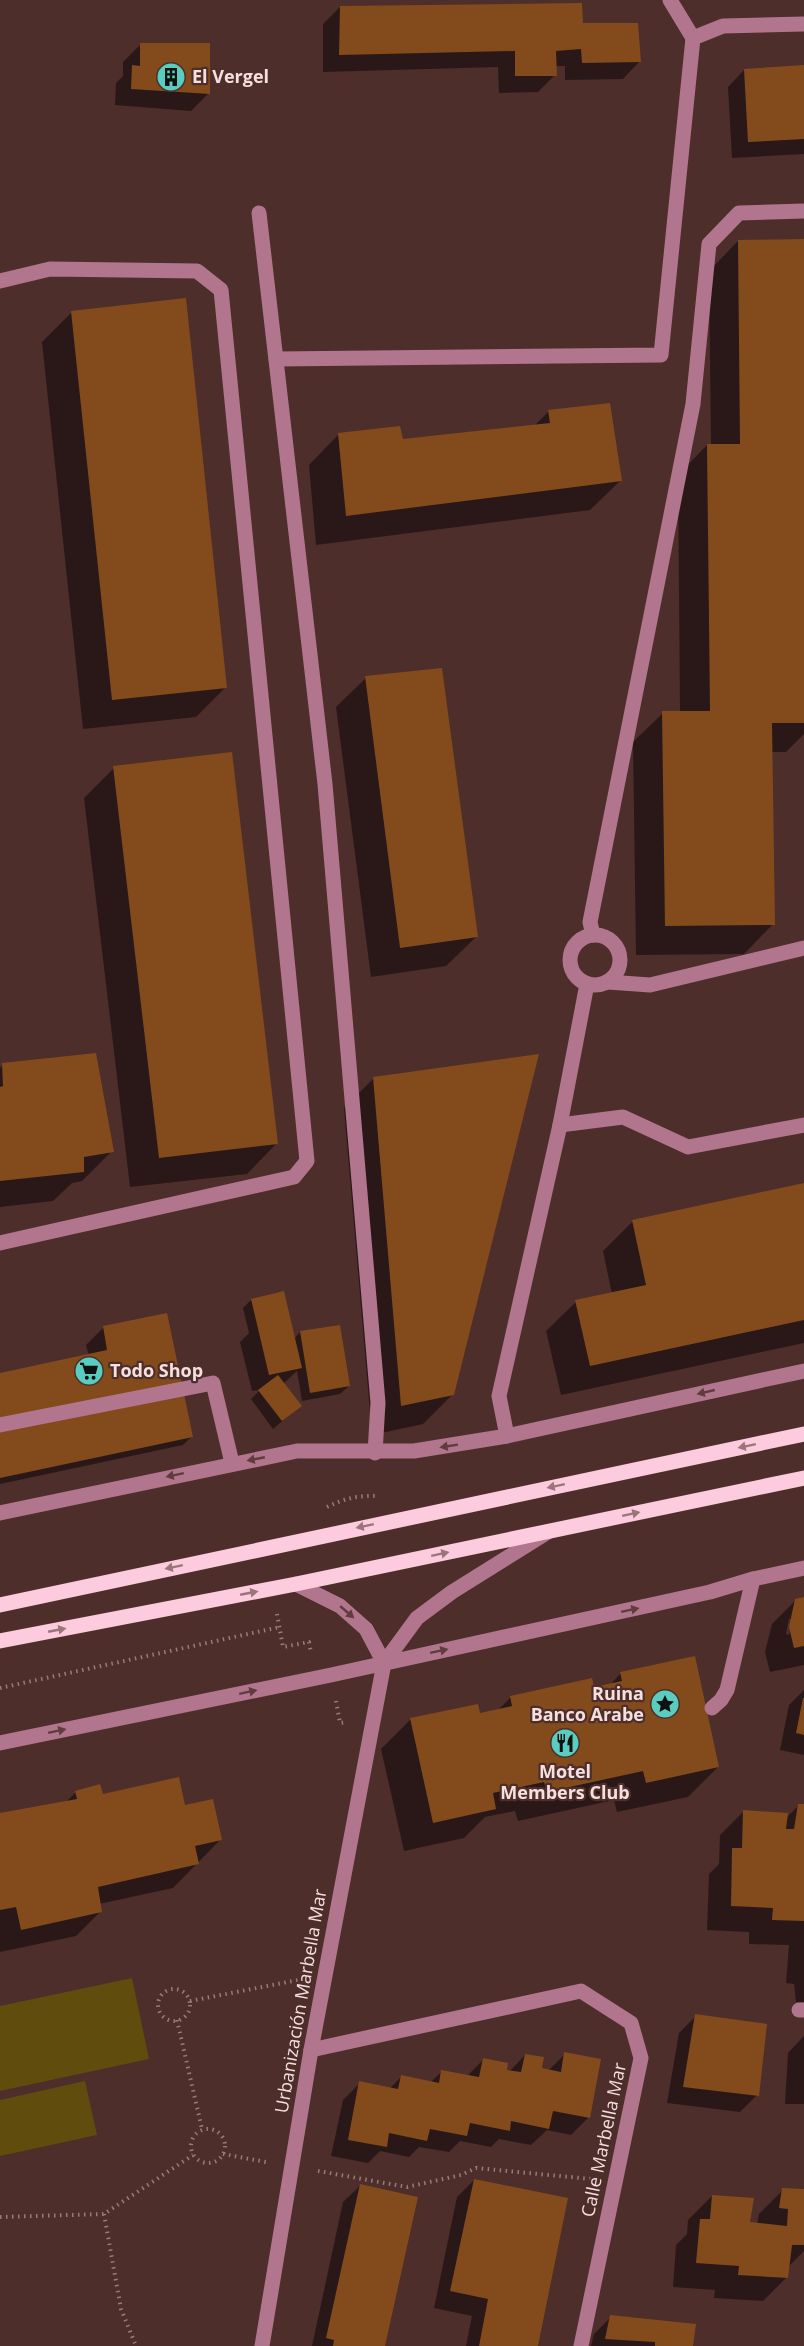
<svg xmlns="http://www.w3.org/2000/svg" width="804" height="2346" font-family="'Open Sans',sans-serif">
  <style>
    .green { fill: #604c0d }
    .shadow { fill: #0007; fill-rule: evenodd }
    .building { fill: #834b1b }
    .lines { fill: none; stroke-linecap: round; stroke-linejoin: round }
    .path { stroke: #977d7a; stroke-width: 4; stroke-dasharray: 1.5 4.5; stroke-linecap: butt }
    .minor { stroke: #b1758d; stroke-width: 15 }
    .major { stroke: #fdcbde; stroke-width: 15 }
    .oneway { fill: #613c3f }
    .oneway2 { fill: #9c757c }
    .labels { text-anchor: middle; stroke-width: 4.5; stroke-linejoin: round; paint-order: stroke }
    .poi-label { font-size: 18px; font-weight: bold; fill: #f5e0de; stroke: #4d2e2b; text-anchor: start }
    .street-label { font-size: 18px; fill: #f5e0de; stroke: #4d2e2b }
  </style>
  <rect width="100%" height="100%" fill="#4d2e2b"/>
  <!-- green -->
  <g class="green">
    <polygon points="132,1978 149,2059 0,2091 0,2006"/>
    <polygon points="85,2081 97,2135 0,2156 0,2100"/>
  </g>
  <!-- shadow -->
  <g class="shadow">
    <polygon points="340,7 582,24 639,62 623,79 565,80 565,66 555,66 555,75 538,92 499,93 498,67 323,72 323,24"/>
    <polygon points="140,45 208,94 191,111 115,105 116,83 123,76 123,62"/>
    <polygon points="804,67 804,154 732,158 728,87 744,70"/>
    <polygon points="804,240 804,734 786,752 771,752 773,924 744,954 636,955 633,742 663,713 680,712 678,475 707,445 711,445 709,271 738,241"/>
    <polygon points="72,312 226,687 196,717 83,729 42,342"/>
    <polygon points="549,411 620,481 590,510 316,545 309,465 338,435 402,441 533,427"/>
    <polygon points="366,678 476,937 446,966 371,977 336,707"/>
    <polygon points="114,768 276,1144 247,1174 130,1187 84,798"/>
    <polygon points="3,1065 112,1151 82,1181 72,1183 53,1201 0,1207 0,1068"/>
    <polygon points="374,1078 453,1394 423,1424 372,1435 344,1108"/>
    <polygon points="804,1184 804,1343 561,1395 546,1331 576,1302 612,1294 603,1251 633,1221"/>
    <polygon points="251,1300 294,1339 300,1332 349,1386 340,1394 302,1401 297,1371 283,1384 300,1406 273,1429 251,1399 260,1390 252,1391 240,1342 249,1333 243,1308"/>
    <polygon points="103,1328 192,1436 183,1445 0,1484 0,1374 89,1356 86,1345"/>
    <path d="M804 1599V1665L770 1672 765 1652 772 1624 796 1600ZM789 1619H792L789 1635 786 1634Z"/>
    <polygon points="621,1673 718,1767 688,1797 617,1812 614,1800 518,1821 515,1811 485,1817 464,1838 404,1851 381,1749 411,1719 479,1715 497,1711 511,1697 609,1686"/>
    <polygon points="804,1690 804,1755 780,1750 789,1705"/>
    <polygon points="76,1792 102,1797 184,1807 221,1839 173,1888 99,1904 100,1912 76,1936 0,1952 0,1815 66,1802"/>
    <polygon points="798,1806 804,1806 804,2002 796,2002 794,1984 786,1983 789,1945 749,1944 749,1932 707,1930 709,1874 719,1864 720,1835 744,1811 786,1818"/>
    <polygon points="696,2016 757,2095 740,2112 667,2103 679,2033"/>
    <polygon points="804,2036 804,2104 785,2104 788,2053"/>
    <polygon points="565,2054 599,2060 588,2118 571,2135 547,2130 531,2145 499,2139 491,2147 460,2141 449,2152 419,2147 409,2157 380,2151 368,2163 331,2156 343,2100 360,2083 389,2089 401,2077 430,2083 442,2071 467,2076 483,2060 509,2072 525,2055 540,2069 548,2071"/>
    <polygon points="474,2180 536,2346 466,2346 472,2316 434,2308 457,2197"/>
    <polygon points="360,2186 383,2346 312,2346 343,2202"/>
    <polygon points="783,2190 804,2191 804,2251 788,2267 787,2277 763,2301 714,2298 715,2290 673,2287 676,2245 687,2234 688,2220 712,2196 748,2223 757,2224 759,2214"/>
    <polygon points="611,2317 691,2346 591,2346 594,2334"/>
  </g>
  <!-- building -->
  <g class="building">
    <polygon points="582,3 583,23 638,23 641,62 582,63 581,49 556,51 557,76 515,76 515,51 339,55 340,6"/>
    <polygon points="140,43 210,43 210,94 131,89 132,65 140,66"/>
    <polygon points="804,65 804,139 748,142 744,69"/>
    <polygon points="804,239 804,723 772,723 775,925 665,926 662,711 710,711 707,444 740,444 738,240"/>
    <polygon points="186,298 227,688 112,700 71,311"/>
    <polygon points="610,403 622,481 346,516 338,433 400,426 403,439 550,423 548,410"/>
    <polygon points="442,668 478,937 400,948 365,676"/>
    <polygon points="232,752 278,1144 159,1158 113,766"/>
    <polygon points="96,1053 114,1152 84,1157 84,1172 0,1181 0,1087 3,1086 2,1063"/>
    <polygon points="539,1054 454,1395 401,1406 373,1077"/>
    <polygon points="804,1183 804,1320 590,1366 575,1300 646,1285 632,1220"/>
    <polygon points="284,1291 302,1368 269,1375 251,1299"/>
    <polygon points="167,1313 193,1437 0,1478 0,1373 107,1350 103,1326"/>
    <polygon points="340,1325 350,1386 310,1393 300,1331"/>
    <polygon points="278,1375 302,1406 282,1421 258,1390"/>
    <polygon points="804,1597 804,1646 794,1648 789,1627 795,1599"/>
    <polygon points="695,1656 719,1767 646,1783 643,1771 547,1792 544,1782 493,1793 496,1809 433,1823 410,1718 478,1704 480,1713 512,1706 510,1696 592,1678 594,1687 622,1681 620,1672"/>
    <polygon points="803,1698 804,1698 804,1735 796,1733"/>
    <polygon points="179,1777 185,1805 213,1799 222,1840 195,1846 199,1864 98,1887 102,1912 21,1930 16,1907 0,1910 0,1813 77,1799 75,1791 100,1784 103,1794"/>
    <polygon points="798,1804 804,1804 804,1921 772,1920 773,1908 731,1906 732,1848 742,1848 743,1810 788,1813 786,1829 794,1829"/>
    <polygon points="695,2014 767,2024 759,2096 683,2087"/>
    <polygon points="564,2052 601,2059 590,2118 553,2111 549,2129 511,2121 510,2131 470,2123 467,2136 430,2129 427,2141 389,2133 387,2147 348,2140 359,2081 398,2089 401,2075 439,2083 441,2070 479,2077 483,2058 508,2063 507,2070 521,2072 525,2054 544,2057 542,2068 561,2072"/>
    <polygon points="474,2179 568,2198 538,2346 479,2346 488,2299 450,2291"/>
    <polygon points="360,2184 418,2197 385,2346 333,2346 334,2340 326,2338"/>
    <polygon points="782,2188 804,2189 804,2245 792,2245 788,2278 738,2275 739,2266 696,2263 700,2219 710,2219 712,2195 754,2198 750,2222 787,2226 788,2209 779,2208"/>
    <polygon points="610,2315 696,2324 693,2346 655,2346 655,2342 605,2339"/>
  </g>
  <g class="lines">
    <!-- path -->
    <g class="path">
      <path d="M327 1507C343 1499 359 1495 377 1496"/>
      <polyline points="277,1614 283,1647 309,1642 311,1653"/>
      <polyline points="0,1688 280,1627"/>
      <polyline points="336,1701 340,1723 347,1722"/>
      <circle cx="174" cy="2005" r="16"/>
      <polyline points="190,2001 298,1980"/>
      <polyline points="177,2020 202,2129"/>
      <circle cx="208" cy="2146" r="17"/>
      <polyline points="223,2154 266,2162"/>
      <polyline points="318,2171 407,2187 461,2175 476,2168 591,2179"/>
      <polyline points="104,2214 121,2309 136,2346"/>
      <polyline points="0,2217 104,2214 193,2155"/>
    </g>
    <!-- minor -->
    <g class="minor">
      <polyline points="670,0 693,38"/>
      <polyline points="259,213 325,784 378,1403 375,1453"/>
      <polyline points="0,281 50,269 197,271 221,290 307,1161 294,1177 0,1243"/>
      <polyline points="276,359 661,355 693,38 723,26 804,24"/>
      <circle cx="595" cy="960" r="25"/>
      <polyline points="593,935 590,922 693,404 709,244 739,213 804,211"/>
      <polyline points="608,982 650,985 804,948"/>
      <polyline points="560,1125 623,1117 688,1147 804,1125"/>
      <polyline points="0,1425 213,1383 232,1463"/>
      <polyline points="507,1436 499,1396 560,1125 587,984"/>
      <polyline points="0,1513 297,1451 414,1451 507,1436 804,1371"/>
      <polyline points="296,1584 340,1606 366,1629 384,1663"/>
      <polyline points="712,1708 721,1700 727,1690 753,1579"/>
      <polyline points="0,1743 331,1675 710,1592 753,1579 804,1568"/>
      <polyline points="799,2010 804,2010"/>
      <polyline points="311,2050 581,1991 631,2023 641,2058 581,2346"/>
      <polyline points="262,2346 311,2050 384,1663 417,1618 452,1592 548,1532"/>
    </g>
    <!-- major -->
    <g class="major">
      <polyline points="0,1605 804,1434"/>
      <polyline points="0,1641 296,1584 804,1478"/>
    </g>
  </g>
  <!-- one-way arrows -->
  <defs><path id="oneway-solid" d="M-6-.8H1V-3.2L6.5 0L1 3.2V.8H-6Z" transform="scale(1.5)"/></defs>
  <g class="oneway">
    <use href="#oneway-solid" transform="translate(706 1392) rotate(167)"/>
    <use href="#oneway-solid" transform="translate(449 1446) rotate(171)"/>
    <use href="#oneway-solid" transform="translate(256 1459) rotate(169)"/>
    <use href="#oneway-solid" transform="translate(175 1475) rotate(168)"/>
    <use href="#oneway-solid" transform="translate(630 1610) rotate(-12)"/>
    <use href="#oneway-solid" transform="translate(347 1612) rotate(41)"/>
    <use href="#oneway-solid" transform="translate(439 1651) rotate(-12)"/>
    <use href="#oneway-solid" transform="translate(248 1692) rotate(-12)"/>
    <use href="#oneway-solid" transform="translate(57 1731) rotate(-12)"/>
  </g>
  <g class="oneway2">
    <use href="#oneway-solid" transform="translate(747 1446) rotate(168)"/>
    <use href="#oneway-solid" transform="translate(556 1486) rotate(168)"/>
    <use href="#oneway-solid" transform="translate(631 1514) rotate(-12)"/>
    <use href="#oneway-solid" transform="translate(365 1526) rotate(168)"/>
    <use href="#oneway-solid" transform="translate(440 1554) rotate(-12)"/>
    <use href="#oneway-solid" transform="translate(174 1567) rotate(168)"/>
    <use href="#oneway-solid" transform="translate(249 1593) rotate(-11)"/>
    <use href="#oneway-solid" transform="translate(57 1630) rotate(-11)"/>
  </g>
  <!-- icons -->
  <defs>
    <g id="building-disc" transform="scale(1.5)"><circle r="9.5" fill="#59cebf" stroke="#4d2e2b"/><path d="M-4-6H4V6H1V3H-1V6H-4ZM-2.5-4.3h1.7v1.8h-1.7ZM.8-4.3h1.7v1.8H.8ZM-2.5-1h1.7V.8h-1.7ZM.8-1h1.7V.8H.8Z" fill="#111"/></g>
    <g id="supermarket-disc" transform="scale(1.5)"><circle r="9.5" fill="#59cebf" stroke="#4d2e2b"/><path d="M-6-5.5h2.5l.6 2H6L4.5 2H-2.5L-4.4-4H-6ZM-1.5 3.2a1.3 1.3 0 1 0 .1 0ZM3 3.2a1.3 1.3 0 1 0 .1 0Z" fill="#111"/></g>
    <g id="sight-disc" transform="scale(1.5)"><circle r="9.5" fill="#59cebf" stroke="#4d2e2b"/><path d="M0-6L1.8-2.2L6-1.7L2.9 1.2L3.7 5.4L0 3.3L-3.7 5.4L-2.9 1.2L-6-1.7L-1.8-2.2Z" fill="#111"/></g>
    <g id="restaurant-disc" transform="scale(1.5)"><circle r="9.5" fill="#59cebf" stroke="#4d2e2b"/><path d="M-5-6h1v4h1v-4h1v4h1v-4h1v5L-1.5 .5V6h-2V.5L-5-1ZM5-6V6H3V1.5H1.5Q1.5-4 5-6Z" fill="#111"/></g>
  </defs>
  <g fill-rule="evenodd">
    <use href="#building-disc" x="171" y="77"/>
    <use href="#supermarket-disc" x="89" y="1371"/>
    <use href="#sight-disc" x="665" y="1704"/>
    <use href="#restaurant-disc" x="565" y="1743"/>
  </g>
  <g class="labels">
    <!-- poi labels -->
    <g class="poi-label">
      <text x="192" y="83">El Vergel</text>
      <text x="110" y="1377">Todo Shop</text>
      <text x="644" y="1700" text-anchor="end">Ruina<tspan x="644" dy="21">Banco Arabe</tspan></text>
      <text x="565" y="1778" text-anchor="middle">Motel<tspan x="565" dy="21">Members Club</tspan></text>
    </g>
    <!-- street labels -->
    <g class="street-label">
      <text transform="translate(301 2001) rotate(-80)" y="6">Urbanización Marbella Mar</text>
      <text transform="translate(604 2140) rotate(-78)" y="6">Calle Marbella Mar</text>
    </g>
  </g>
</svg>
